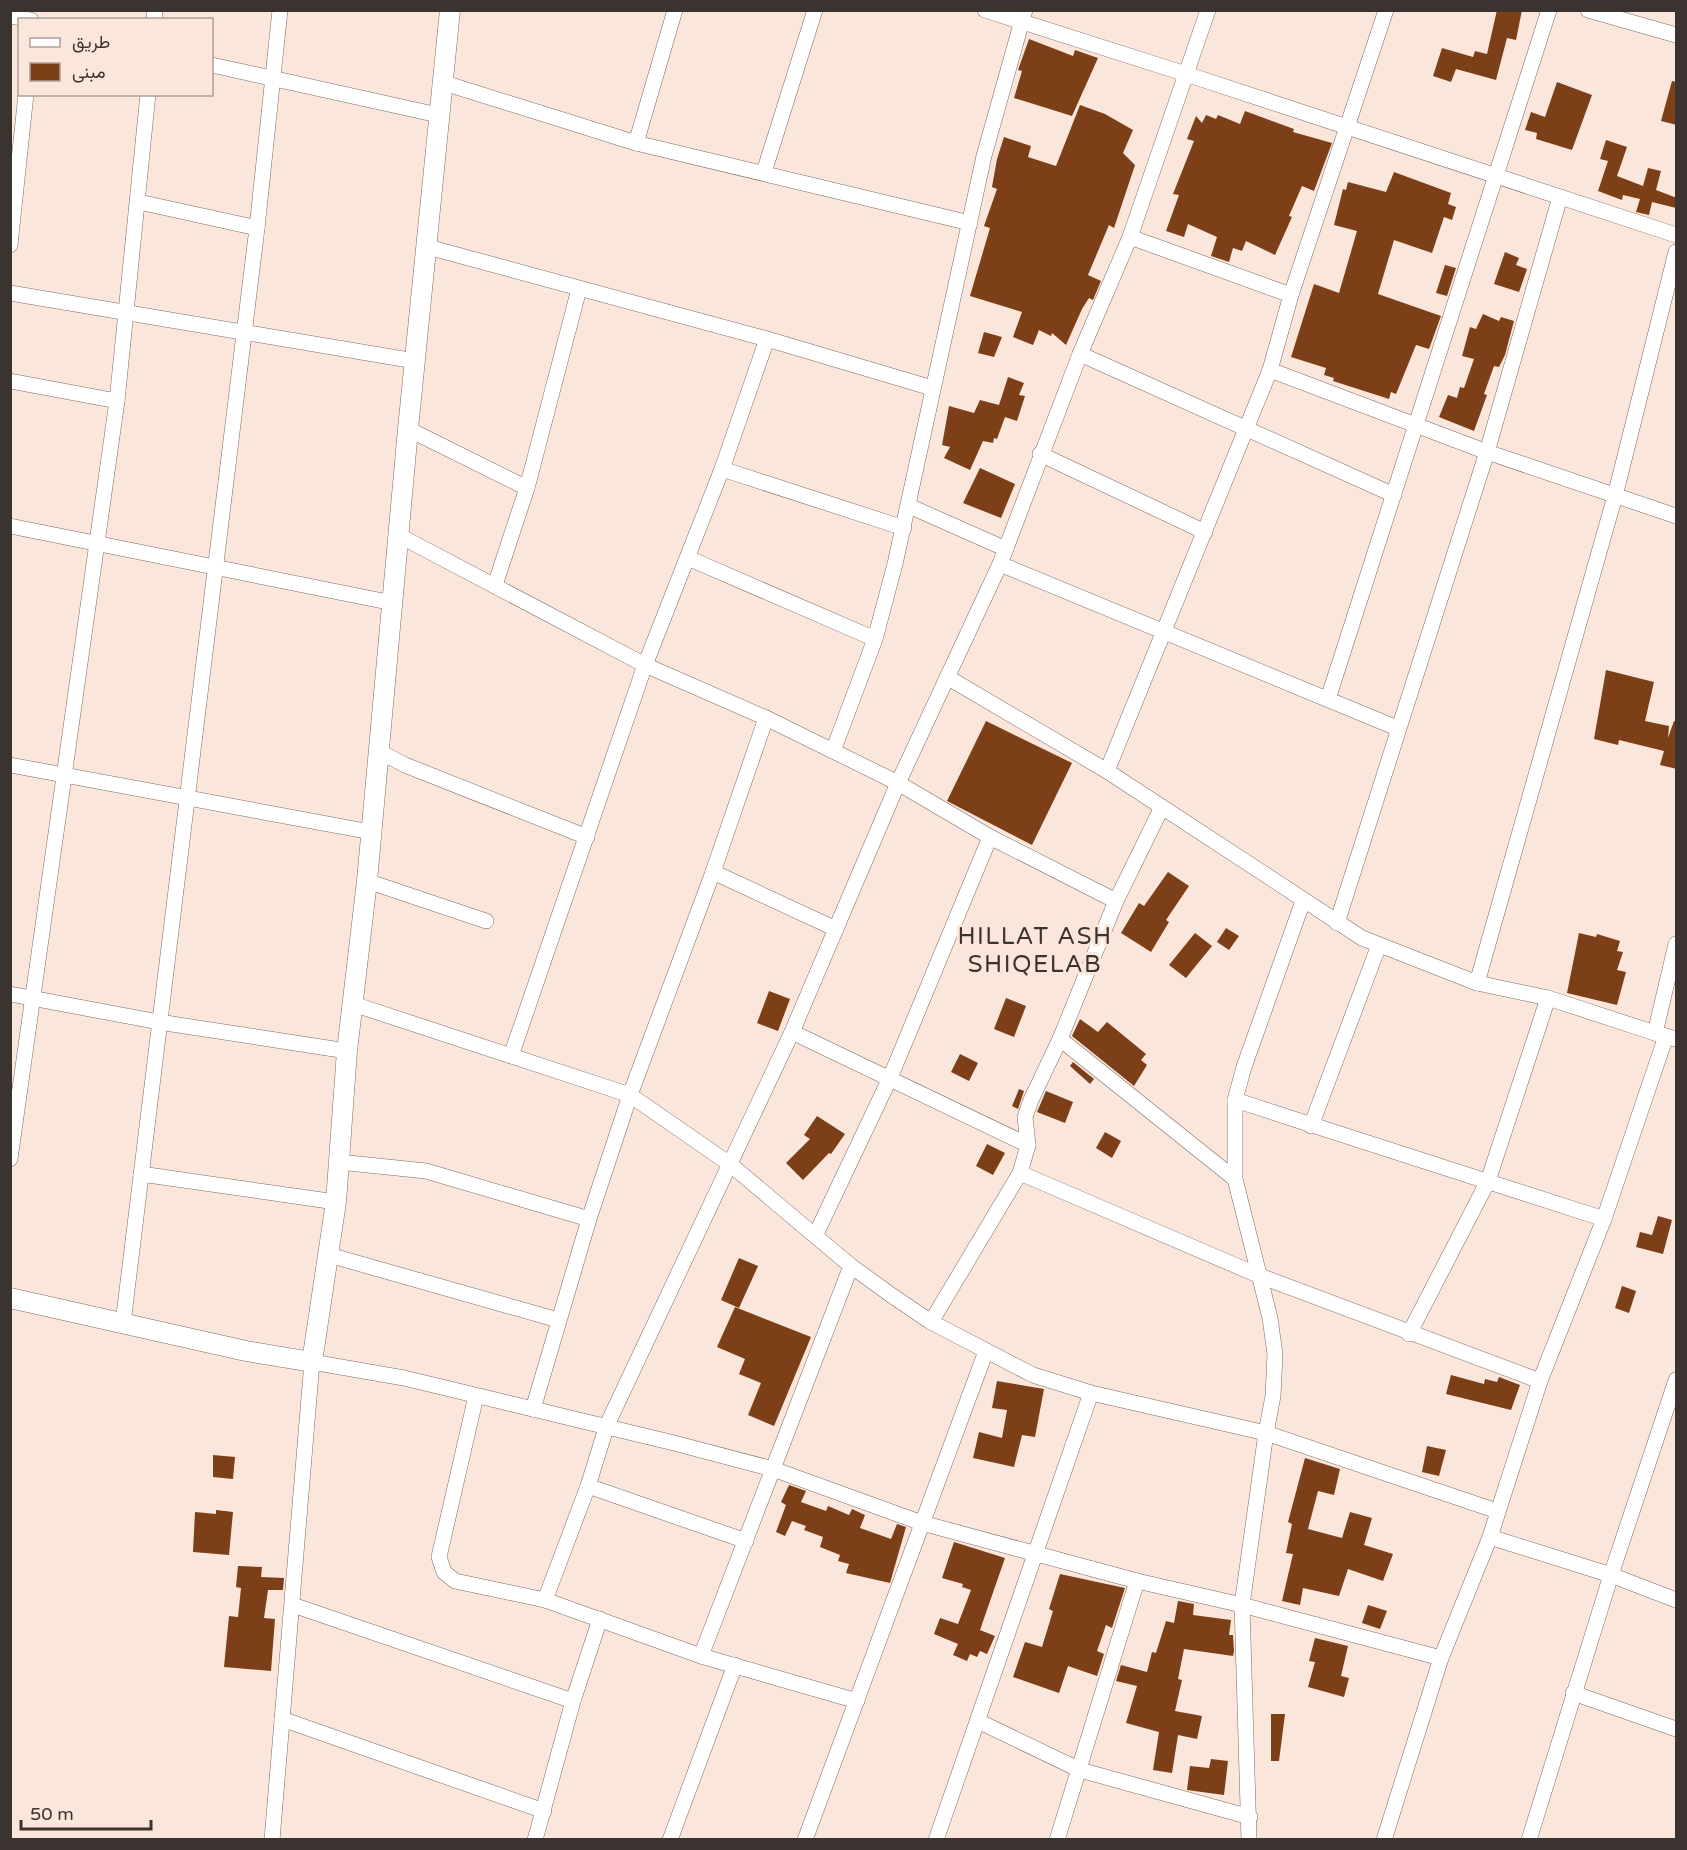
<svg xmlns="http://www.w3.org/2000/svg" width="1687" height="1850" font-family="'Varela Round',Vazirmatn,sans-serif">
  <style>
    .building { fill: #7d3f18 }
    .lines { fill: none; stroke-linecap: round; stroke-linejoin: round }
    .minor-casing { stroke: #7d6b62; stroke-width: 16 }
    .tertiary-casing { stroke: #7d6b62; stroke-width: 21 }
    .minor { stroke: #fff; stroke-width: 15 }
    .tertiary { stroke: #fff; stroke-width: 20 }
    .labels { text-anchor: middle; stroke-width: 6; stroke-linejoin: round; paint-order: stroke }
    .quarter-label { font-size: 24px; letter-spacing: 1.5px; fill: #3b332f; stroke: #fbe6db }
  </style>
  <rect width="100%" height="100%" fill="#fbe6db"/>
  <!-- building -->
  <g class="building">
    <polygon points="1497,10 1522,10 1516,40 1507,38 1496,80 1456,69 1451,82 1433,76 1442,48 1473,57 1475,51 1487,54"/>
    <polygon points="1029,39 1073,56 1075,50 1098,58 1072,116 1014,98 1022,71 1018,70"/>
    <polygon points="1672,81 1677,82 1677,125 1661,121"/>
    <polygon points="1557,82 1592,95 1572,150 1536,139 1537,133 1525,130 1531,112 1545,117"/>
    <polygon points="1080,105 1105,114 1133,130 1123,153 1135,165 1114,228 1109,225 1088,275 1101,281 1093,300 1089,298 1082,309 1066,345 1052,333 1051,336 1039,330 1033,345 1013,337 1022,312 970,296 990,228 984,226 997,189 992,187 997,159 1004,137 1031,146 1028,157 1056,166"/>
    <polygon points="1245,111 1294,129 1293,132 1332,143 1314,191 1302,186 1289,216 1292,217 1275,255 1246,241 1242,251 1233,248 1229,262 1211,256 1217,237 1188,224 1184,237 1166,231 1179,195 1173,194 1194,141 1187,139 1196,116 1202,123 1206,115 1216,119 1218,115 1240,124"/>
    <polygon points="1606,140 1627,147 1617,176 1643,186 1648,168 1661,171 1656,190 1677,198 1676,208 1652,202 1649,215 1636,212 1640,199 1623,195 1622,200 1598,191 1608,161 1600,159"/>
    <polygon points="1394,172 1451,193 1448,204 1456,207 1452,220 1444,217 1432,253 1394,240 1378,294 1441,316 1429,349 1416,345 1396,394 1391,392 1389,399 1333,381 1334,378 1324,375 1326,368 1291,357 1314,284 1339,293 1357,231 1334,225 1343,189 1346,190 1348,182 1386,192"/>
    <polygon points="1505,252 1519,258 1516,265 1527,269 1519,292 1494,284"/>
    <polygon points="1445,265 1456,268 1447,296 1436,293"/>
    <polygon points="1483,314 1499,321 1501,317 1514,321 1505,355 1499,367 1494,366 1484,394 1487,395 1474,431 1439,417 1448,395 1457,398 1460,387 1464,388 1474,359 1462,356 1470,327 1476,329"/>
    <polygon points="984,332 1002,337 994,357 978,353"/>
    <polygon points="1008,377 1024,383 1019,395 1025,396 1017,421 1005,417 997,439 994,438 993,443 983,441 970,470 944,458 950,447 942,445 949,406 974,413 980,400 999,405"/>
    <polygon points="980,468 1015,484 1001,518 963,503"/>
    <polygon points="1606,670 1654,682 1645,721 1669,726 1668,738 1674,721 1677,722 1677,769 1660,765 1664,751 1619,740 1618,745 1594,739"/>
    <polygon points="986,721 1072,763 1032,845 947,801"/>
    <polygon points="1168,872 1189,886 1166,920 1169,922 1151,952 1121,933 1139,903 1144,906"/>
    <polygon points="1226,928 1239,936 1229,950 1217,942"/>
    <polygon points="1195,933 1212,946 1186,978 1169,965"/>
    <polygon points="1579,933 1596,937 1597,934 1620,941 1617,951 1623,952 1617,970 1626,972 1617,1005 1567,993"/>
    <polygon points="769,991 790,999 778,1031 757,1023"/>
    <polygon points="1006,998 1026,1006 1014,1037 994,1029"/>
    <polygon points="1080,1019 1098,1032 1107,1022 1146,1054 1141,1060 1147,1065 1134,1086 1072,1036"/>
    <polygon points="960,1054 978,1063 969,1081 951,1072"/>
    <polygon points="1073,1062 1094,1079 1090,1084 1070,1066"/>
    <polygon points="1019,1089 1024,1091 1018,1109 1012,1106"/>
    <polygon points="1046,1091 1073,1102 1065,1123 1037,1112"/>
    <polygon points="817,1116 845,1134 831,1154 829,1153 803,1180 786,1163 810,1139 804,1135"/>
    <polygon points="1105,1132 1121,1141 1112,1158 1096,1148"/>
    <polygon points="987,1144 1005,1153 993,1175 976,1166"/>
    <polygon points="1658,1216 1672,1220 1663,1254 1636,1247 1640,1232 1652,1235"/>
    <polygon points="739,1258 758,1266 739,1308 721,1300"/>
    <polygon points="1622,1286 1636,1291 1629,1313 1615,1308"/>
    <polygon points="735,1307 811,1337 774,1426 748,1415 761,1383 739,1374 745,1359 717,1347"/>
    <polygon points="1451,1375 1484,1384 1485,1379 1497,1382 1499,1377 1520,1385 1511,1410 1446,1394"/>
    <polygon points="997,1381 1044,1389 1035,1437 1022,1435 1014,1467 973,1458 979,1432 1002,1438 1007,1410 992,1408"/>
    <polygon points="1427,1446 1446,1450 1439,1476 1422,1472"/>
    <polygon points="213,1455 235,1457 233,1479 213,1477"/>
    <polygon points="1305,1458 1340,1469 1334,1495 1318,1491 1308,1529 1342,1538 1350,1512 1372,1518 1364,1545 1393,1554 1383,1581 1348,1569 1339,1596 1303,1588 1300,1605 1282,1601 1293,1554 1286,1553 1292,1524 1288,1522"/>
    <polygon points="789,1485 806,1491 801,1502 826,1511 828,1506 849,1515 852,1509 865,1515 860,1528 891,1539 897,1524 906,1527 890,1583 846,1573 849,1564 838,1561 840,1555 820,1547 823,1537 804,1530 806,1526 792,1521 785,1536 776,1532 786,1505 781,1502"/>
    <polygon points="216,1510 233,1512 229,1555 193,1552 195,1512 216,1514"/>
    <polygon points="954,1542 1005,1558 980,1630 995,1636 987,1654 980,1651 977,1657 970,1654 967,1661 953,1655 958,1644 934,1634 940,1618 958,1624 971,1590 962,1587 963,1584 942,1578"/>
    <polygon points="238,1566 262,1567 261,1577 284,1578 283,1590 268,1590 264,1618 275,1619 271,1671 224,1667 229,1616 238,1617 241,1588 236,1587"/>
    <polygon points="1060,1574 1125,1588 1112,1628 1106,1625 1097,1651 1104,1654 1097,1676 1068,1666 1059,1693 1013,1677 1025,1642 1042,1647 1053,1611 1049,1609"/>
    <polygon points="1178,1601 1194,1604 1193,1615 1231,1620 1229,1635 1233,1635 1234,1651 1233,1656 1184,1649 1178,1679 1182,1680 1175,1711 1202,1716 1197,1739 1178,1735 1172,1773 1153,1770 1159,1732 1126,1723 1137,1686 1116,1681 1121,1665 1147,1672 1152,1652 1156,1653 1166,1621 1174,1623"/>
    <polygon points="1368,1605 1387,1611 1380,1629 1362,1623"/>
    <polygon points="1315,1638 1348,1646 1341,1676 1349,1678 1344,1697 1308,1687 1315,1662 1309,1661"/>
    <polygon points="1271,1714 1285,1714 1279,1761 1271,1761"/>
    <polygon points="1211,1759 1228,1761 1224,1795 1187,1790 1190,1766 1209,1768"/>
  </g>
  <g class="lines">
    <!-- minor casing -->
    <g class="minor-casing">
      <g id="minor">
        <polyline points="985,10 1186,74 1676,235"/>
        <polyline points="1588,10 1676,35"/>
        <polyline points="10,16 31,20"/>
        <polyline points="154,20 155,10"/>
        <polyline points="212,65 438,115"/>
        <polyline points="441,82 636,143 970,223"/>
        <polyline points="636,143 675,10"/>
        <polyline points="764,172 815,10"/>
        <polyline points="139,202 257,228"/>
        <polyline points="1130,237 1291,295"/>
        <polyline points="10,245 26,94"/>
        <polyline points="428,247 767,339 932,388"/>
        <polyline points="10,293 415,361"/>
        <polyline points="1080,354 1394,495"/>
        <polyline points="1270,370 1487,452 1676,516"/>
        <polyline points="10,381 117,401"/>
        <polyline points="408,429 527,488"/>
        <polyline points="1040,454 1205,532"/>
        <polyline points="722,469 904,528"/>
        <polyline points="909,506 1006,549"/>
        <polyline points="10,526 393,603"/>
        <polyline points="398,535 645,665 766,718 898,783 990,837 1116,901"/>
        <polyline points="688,558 875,639"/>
        <polyline points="1000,564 1397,728"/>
        <polyline points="495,585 527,488 579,289"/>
        <polyline points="947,677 1107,771 1362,938 1477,983 1548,998 1655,1033"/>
        <polyline points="1328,699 1549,10"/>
        <polyline points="378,751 405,765 587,837"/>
        <polyline points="833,751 875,639 895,564 984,156 1025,10"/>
        <polyline points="10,765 371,832"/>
        <polyline points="1107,771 1270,370 1291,295 1386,10"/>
        <polyline points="713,872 836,929"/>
        <polyline points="367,881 486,921"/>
        <polyline points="1337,923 1487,452 1560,197"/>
        <polyline points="1676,944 1655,1033 1676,1039"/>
        <polyline points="1477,983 1615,496 1676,252"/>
        <polyline points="10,994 159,1022 347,1051"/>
        <polyline points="353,1004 630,1095 731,1165 851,1266 891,1295 931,1322 1033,1375 1091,1393 1266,1433 1497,1511"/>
        <polyline points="792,1032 1028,1145"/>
        <polyline points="1060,1039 1235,1179"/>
        <polyline points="511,1056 645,665 722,469 767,339"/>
        <polyline points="1235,1100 1604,1219"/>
        <polyline points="1311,1126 1379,945"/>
        <polyline points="10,1159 117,401 148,94"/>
        <polyline points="339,1162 426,1171 589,1219"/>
        <polyline points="1020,1173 1260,1276 1540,1381"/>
        <polyline points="141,1174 336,1202"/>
        <polyline points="816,1234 890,1078 990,837"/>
        <polyline points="329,1255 558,1320"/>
        <polyline points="931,1322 1020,1173 1028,1145 1025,1117 1031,1100 1060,1039 1116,901 1162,807"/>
        <polyline points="123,1323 257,228 280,10"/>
        <polyline points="1409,1334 1488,1181 1548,998"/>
        <polyline points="476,1396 439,1557 444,1572 455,1581 545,1600 701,1656 857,1701"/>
        <polyline points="533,1409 589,1219 630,1095 713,872 766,718"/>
        <polyline points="588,1486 746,1541"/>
        <polyline points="1490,1537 1611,1575 1676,1600"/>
        <polyline points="545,1600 588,1486 607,1425 792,1032 898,783 1000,564 1080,354 1130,237 1208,10"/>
        <polyline points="293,1605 573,1701"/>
        <polyline points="701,1656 851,1266"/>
        <polyline points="1573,1693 1676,1729"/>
        <polyline points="282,1719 544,1811"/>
        <polyline points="978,1721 1080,1770 1250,1817"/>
        <polyline points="272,1840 312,1362 404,1378 674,1443 773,1469 922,1523 1137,1581 1242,1605 1441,1658"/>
        <polyline points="535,1840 573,1701 600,1619"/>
        <polyline points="670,1840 735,1665"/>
        <polyline points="805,1840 986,1351"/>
        <polyline points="936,1840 1091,1393"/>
        <polyline points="1057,1840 1137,1581"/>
        <polyline points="1249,1840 1242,1605 1266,1433 1273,1396 1275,1354 1270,1318 1235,1179 1235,1100 1244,1067 1303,901"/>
        <polyline points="1384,1840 1441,1658 1490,1537 1540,1381 1604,1219 1666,1036"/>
        <polyline points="1529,1840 1611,1575 1676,1380"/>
      </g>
    </g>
    <!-- tertiary casing -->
    <g class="tertiary-casing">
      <polyline id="tertiary" points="10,1298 246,1351 312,1362 336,1202 347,1051 367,881 408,429 450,10"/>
    </g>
    <!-- minor -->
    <use href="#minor" class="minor"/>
    <!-- tertiary -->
    <use href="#tertiary" class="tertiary"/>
  </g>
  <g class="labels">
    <!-- quarter labels -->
    <g class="quarter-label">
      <text x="1035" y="944">HILLAT ASH<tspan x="1035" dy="28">SHIQELAB</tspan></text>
    </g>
  </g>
  <!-- border -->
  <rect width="1687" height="1850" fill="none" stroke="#3b332f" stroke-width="24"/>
  <!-- legend -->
  <rect x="18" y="18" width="195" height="78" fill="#fbe6db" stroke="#ae9e96" stroke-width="1.5"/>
  <rect x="30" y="38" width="30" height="9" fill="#ffffff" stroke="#ae9e96" stroke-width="1.5"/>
  <text x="72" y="48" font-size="18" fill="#3b332f">طريق</text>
  <rect x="30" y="63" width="30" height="18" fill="#7d3f18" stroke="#ae9e96" stroke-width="1.5"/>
  <text x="72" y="78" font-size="18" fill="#3b332f">مبنى</text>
  <!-- scale -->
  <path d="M21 1820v9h130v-9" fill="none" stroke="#3b332f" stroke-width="3"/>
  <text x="30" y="1820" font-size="18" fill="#3b332f" stroke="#fbe6db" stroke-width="4.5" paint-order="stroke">50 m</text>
</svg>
